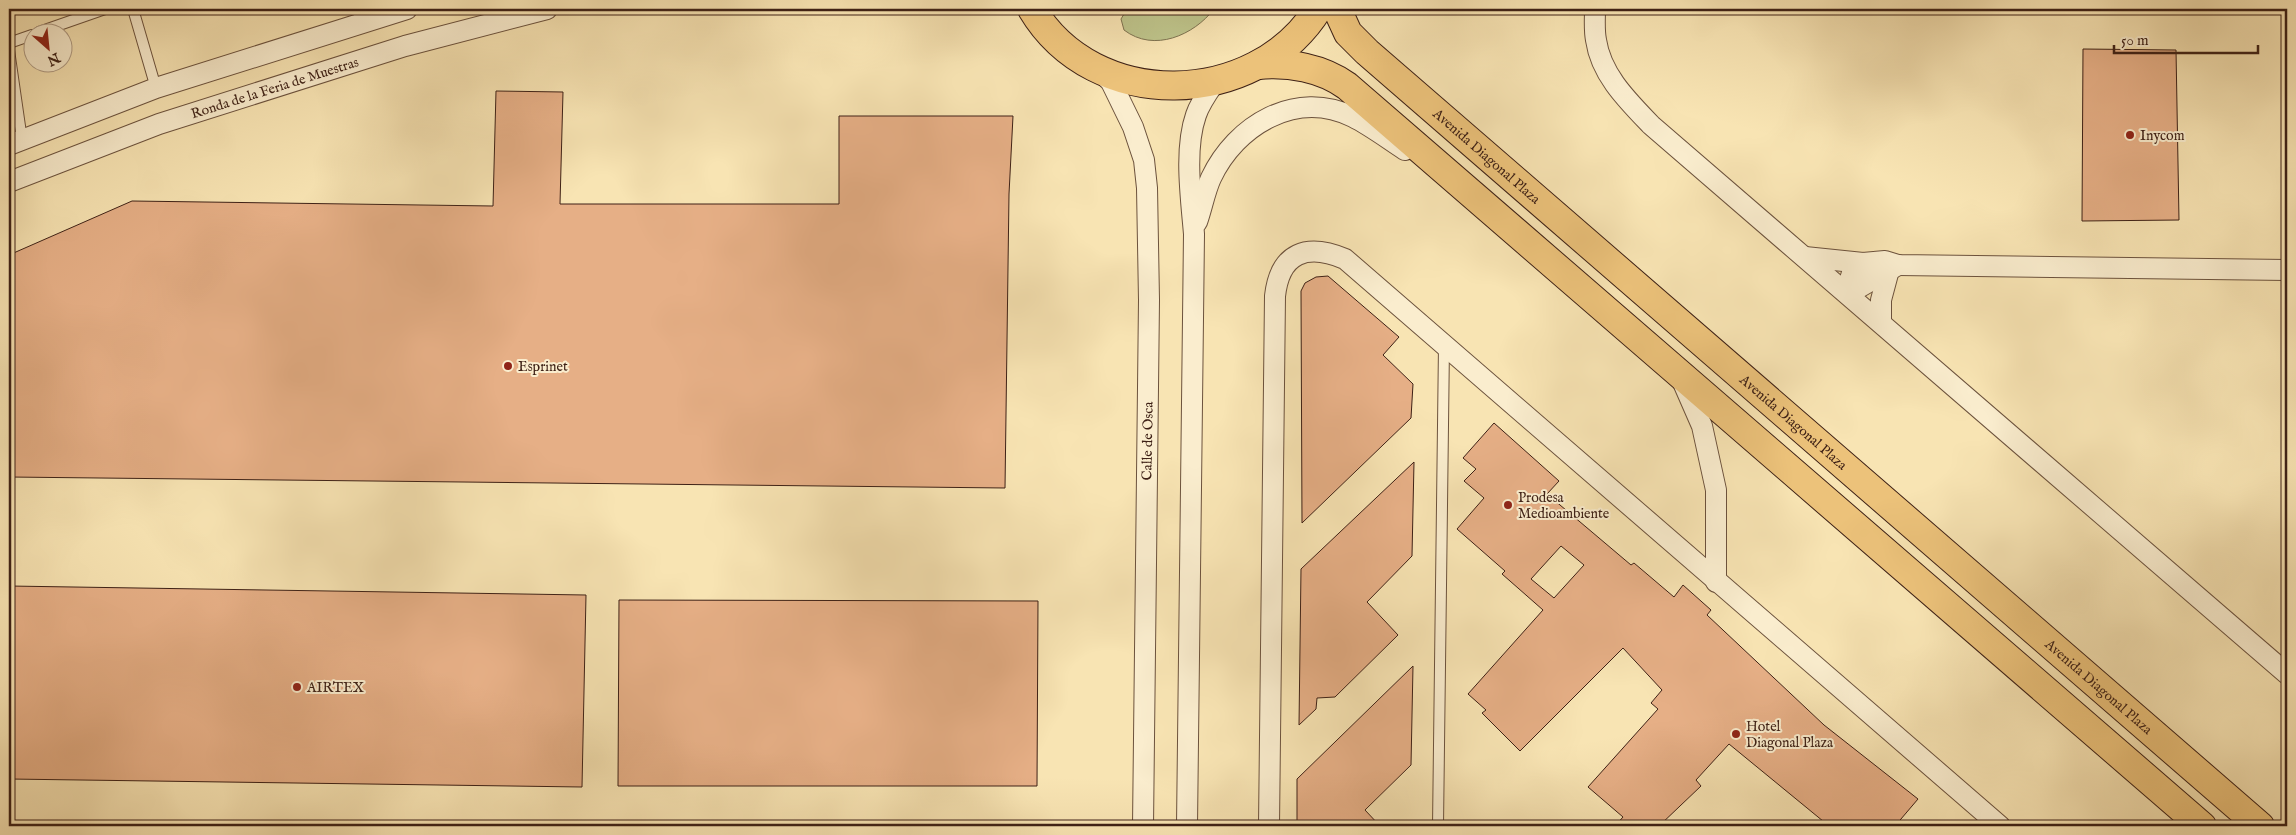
<svg xmlns="http://www.w3.org/2000/svg" width="2296" height="835" font-family="'IM FELL English',serif">
  <style>
    .green { fill: #bec48b; stroke: #7e7250 }
    .building { fill: #e6af86; stroke: #3e2116; fill-rule: evenodd }
    .lines { fill: none; stroke-linecap: round; stroke-linejoin: round }
    .service-casing { stroke: #6c523d; stroke-width: 12 }
    .minor-casing { stroke: #6c523d; stroke-width: 22 }
    .primary-casing { stroke: #3e2116; stroke-width: 30 }
    .service { stroke: #faedce; stroke-width: 10 }
    .minor { stroke: #faedce; stroke-width: 20 }
    .primary { stroke: #ecc27a; stroke-width: 28 }
    .poi-dot { fill: #8f2418; stroke: #faedce; stroke-width: 2 }
    .labels { text-anchor: middle; stroke-width: 4; stroke-linejoin: round; paint-order: stroke }
    .street-label { font-size: 14px; fill: #3e2116; stroke: #faedce }
    .poi-label { font-size: 14px; fill: #3e2116; stroke: #faedce; text-anchor: start }
  </style>
  <rect width="100%" height="100%" fill="#f8e4b3"/>
  <filter id="stains"><feTurbulence type="fractalNoise" baseFrequency=".004" numOctaves="4"/><feColorMatrix values="0 0 0 0 .2 0 0 0 0 .09 0 0 0 0 .02 0 0 0 .5 -.17"/></filter>
  <radialGradient id="worn" r=".72"><stop offset=".6" stop-color="#630" stop-opacity="0"/><stop offset="1" stop-color="#630" stop-opacity=".3"/></radialGradient>
  <!-- green -->
  <path class="green" d="M1131 9H1214C1194 35 1154 53 1124 30L1121 19 1124 14Z"/>
  <!-- building -->
  <g class="building">
    <polygon points="2083,49 2176,50 2179,220 2082,221"/>
    <polygon points="496,91 563,92 560,204 839,204 839,116 1013,116 1009,194 1005,488 9,477 9,255 132,201 493,206"/>
    <polygon points="1328,276 1399,337 1383,355 1413,384 1411,418 1302,523 1301,291 1305,283 1316,277"/>
    <path d="M1494 423 1559 481 1547 494 1631 565 1634 563 1674 597 1683 585 1711 610 1707 615 1824 725 1918 799 1895 826H1829L1729 744 1696 780 1701 786 1659 826H1615L1623 817 1588 787 1658 709 1651 703 1662 690 1623 648 1520 751 1482 713 1486 710 1468 694 1543 610 1502 574 1505 571 1457 529 1484 498 1464 481 1476 469 1463 458ZM1561 546 1584 565 1554 598 1531 579Z"/>
    <polygon points="1414,462 1412,556 1367,602 1398,635 1335,697 1317,698 1316,709 1299,725 1301,569"/>
    <polygon points="9,586 586,595 582,787 9,779"/>
    <polygon points="619,600 1038,601 1037,786 618,786"/>
    <polygon points="1413,666 1411,765 1365,810 1380,826 1297,826 1297,779"/>
  </g>
  <g class="lines">
    <!-- service casing -->
    <g class="service-casing">
      <g id="service">
        <polyline points="133,9 156,88"/>
        <polyline points="357,9 362,22"/>
        <polyline points="39,32 105,9"/>
        <polyline points="9,43 32,35"/>
        <polyline points="9,50 22,140"/>
        <polyline points="1438,826 1444,345"/>
      </g>
    </g>
    <!-- minor casing -->
    <g class="minor-casing">
      <g id="minor">
        <path d="M1595 9C1595 19 1594 30 1596 40 1601 75 1628 101 1651 125L2287 674"/>
        <polyline points="1097,68 1111,82 1133,127 1144,160 1147,188 1149,300 1143,826"/>
        <polyline points="9,145 156,88 407,9"/>
        <path id="s1" d="M9 182 159 124 405 46 547 9"/>
        <path d="M1197 222C1202 208 1205 191 1211 178 1236 125 1296 89 1353 117 1371 126 1388 139 1405 150"/>
        <polyline points="1805,257 1863,263 1885,261 1898,265 2287,270"/>
        <polyline points="1863,263 1852,273 1846,292 1860,287 1898,265"/>
        <polyline points="1881,322 1881,300 1889,270"/>
        <polyline points="1681,378 1702,426 1716,490 1716,582"/>
        <path d="M1187 826 1194 234C1191 198 1184 149 1196 115 1200 103 1208 92 1215 82"/>
        <path d="M1269 826 1275 296C1280 252 1307 243 1345 259L2000 826"/>
      </g>
    </g>
    <!-- primary casing -->
    <g class="primary-casing">
      <g id="primary">
        <path d="M1032 9C1094 113 1255 109 1318 9"/>
        <path id="s2" d="M1337 9 1348 33 1367 52 2260 826"/>
        <path d="M1258 65C1289 62 1322 68 1347 86L2202 826"/>
      </g>
    </g>
    <!-- service -->
    <use href="#service" class="service"/>
    <!-- minor -->
    <use href="#minor" class="minor"/>
    <!-- primary -->
    <use href="#primary" class="primary"/>
  </g>
  <!-- markers -->
  <g class="poi-dot">
    <circle cx="2130" cy="135" r="5"/>
    <circle cx="508" cy="366" r="5"/>
    <circle cx="1508" cy="505" r="5"/>
    <circle cx="297" cy="687" r="5"/>
    <circle cx="1736" cy="734" r="5"/>
  </g>
  <g class="labels">
    <!-- street labels -->
    <g class="street-label">
      <text dy="5" stroke="none"><textPath href="#s1" startOffset="282">Ronda de la Feria de Muestras</textPath></text>
      <text dy="5" stroke="none"><textPath href="#s2" startOffset="212">Avenida Diagonal Plaza</textPath></text>
      <text dy="5" stroke="none"><textPath href="#s2" startOffset="618">Avenida Diagonal Plaza</textPath></text>
      <text transform="translate(1147 441) rotate(-89)" y="5">Calle de Osca</text>
      <text dy="5" stroke="none"><textPath href="#s2" startOffset="1022">Avenida Diagonal Plaza</textPath></text>
    </g>
    <!-- poi labels -->
    <g class="poi-label">
      <text x="2140" y="140">Inycom</text>
      <text x="518" y="371">Esprinet</text>
      <text x="1518" y="502">Prodesa<tspan x="1518" dy="16">Medioambiente</tspan></text>
      <text x="307" y="692">AIRTEX</text>
      <text x="1746" y="731">Hotel<tspan x="1746" dy="16">Diagonal Plaza</tspan></text>
    </g>
  </g>
  <!-- margin -->
  <rect width="2296" height="835" fill="none" stroke="#f8e4b3" stroke-width="30"/>
  <rect x="10" y="10" width="2276" height="815" fill="none" stroke="#3e2116" stroke-width="2.5"/>
  <rect x="15" y="15" width="2266" height="805" fill="none" stroke="#3e2116"/>
  <!-- north arrow -->
  <g transform="translate(48 48) rotate(153)"><circle r="24" fill="#faedce" stroke="#af9b84"/>
  <path d="M0-4L9 19L0 12L-9 19Z" fill="#8f2418"/>
  <text y="-8" font-size="14" font-weight="bold" text-anchor="middle" fill="#3e2116">N</text>
  </g>
  <!-- scale -->
  <path d="M2114 45v8h144v-8" fill="none" stroke="#3e2116" stroke-width="2.5"/>
  <text x="2121" y="45" font-size="15" fill="#3e2116" stroke="#faedce" stroke-width="4" paint-order="stroke">50 m</text>
  <rect width="100%" height="100%" filter="url(#stains)"/>
  <rect width="100%" height="100%" fill="url(#worn)"/>
</svg>
